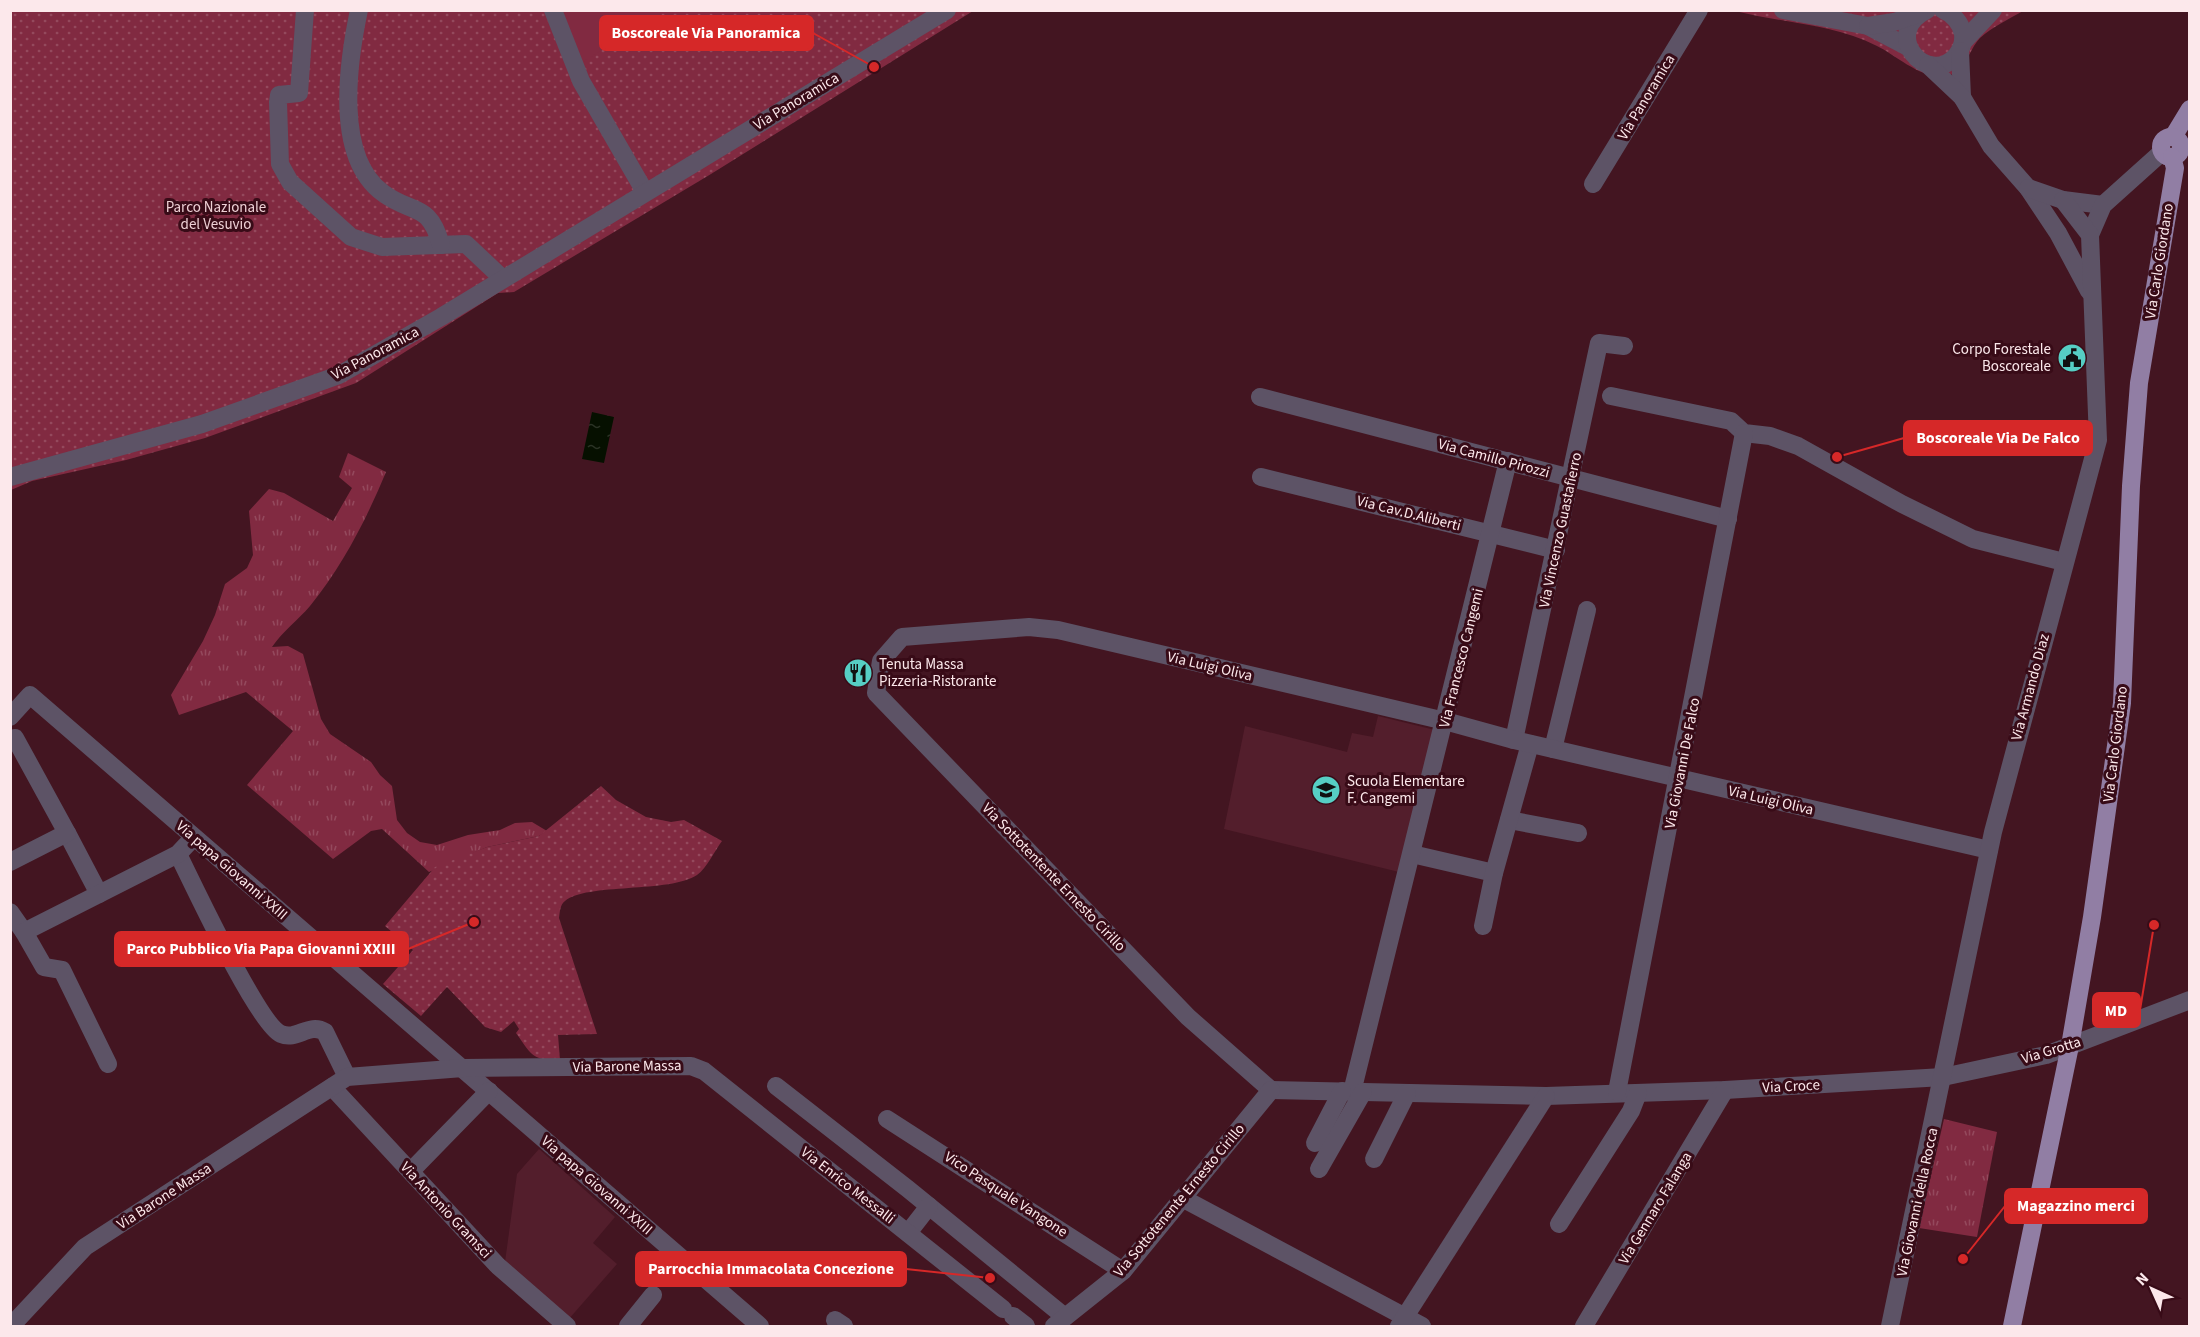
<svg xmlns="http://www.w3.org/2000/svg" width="2200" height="1337" font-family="'Source Sans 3',sans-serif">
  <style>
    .built { fill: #531e2c }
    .grass { fill: url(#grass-tufts) }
    .park { fill: url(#park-dots) }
    .garden { fill: #812a41 }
    .water { fill: url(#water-ripples) }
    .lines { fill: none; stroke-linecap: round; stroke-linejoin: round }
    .minor { stroke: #5d5366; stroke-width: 18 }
    .major { stroke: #917ea4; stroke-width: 18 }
    .labels { text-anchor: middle; stroke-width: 6; stroke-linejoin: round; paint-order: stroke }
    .street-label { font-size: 15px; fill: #fce8eb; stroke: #380b17 }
    .park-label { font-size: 15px; fill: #eed0d5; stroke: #380b17 }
    .poi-label { font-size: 15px; fill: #fce8eb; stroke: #380b17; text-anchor: start }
    .leader { fill: none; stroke: #d62828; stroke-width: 2 }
    .callout-dot { fill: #d62828; stroke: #380b17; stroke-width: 2 }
    .callout { fill: #d62828; stroke: #d62828; stroke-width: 2 }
    .callout-label { font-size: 16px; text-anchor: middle; font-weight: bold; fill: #fff }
  </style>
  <defs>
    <pattern id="grass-tufts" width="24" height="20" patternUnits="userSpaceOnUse" patternTransform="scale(1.5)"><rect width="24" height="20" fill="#812a41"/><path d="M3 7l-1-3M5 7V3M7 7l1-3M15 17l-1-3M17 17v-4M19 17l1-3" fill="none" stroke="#94495d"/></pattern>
    <pattern id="park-dots" width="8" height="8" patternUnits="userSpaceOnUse" patternTransform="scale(1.5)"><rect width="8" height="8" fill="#812a41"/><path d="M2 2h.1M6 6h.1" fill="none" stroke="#94495d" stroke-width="1.8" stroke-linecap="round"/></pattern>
    <pattern id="water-ripples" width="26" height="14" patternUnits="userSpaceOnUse" patternTransform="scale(1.5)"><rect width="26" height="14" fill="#061000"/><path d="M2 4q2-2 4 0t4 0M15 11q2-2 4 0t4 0" fill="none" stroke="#2b3325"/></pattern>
  </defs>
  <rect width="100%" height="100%" fill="#431521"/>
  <!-- built -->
  <g class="built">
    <polygon points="1378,716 1435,730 1399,872 1224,829 1245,726 1347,752 1352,733 1373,737"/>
    <polygon points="539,1149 615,1217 593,1243 617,1264 568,1320 505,1262 517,1174"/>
  </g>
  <!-- grass -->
  <g class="grass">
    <path d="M348 453 386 472C366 520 343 565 310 606 298 620 283 631 272 647L288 646 303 654 321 719 330 734 371 762 380 775 392 786 397 820 407 833 420 842 437 845 468 835 500 830 515 823 532 822 547 831 539 836 487 847 429 872 382 829 371 831 333 859 247 785 293 731 246 692 179 715 171 695 203 641 215 615 225 584 247 568 253 555 249 511 269 489 284 493 333 521 352 488 339 477Z"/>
    <polygon points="1944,1119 1997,1132 1977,1237 1919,1228"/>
  </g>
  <!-- park -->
  <g class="park">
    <polygon points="11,11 973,11 711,174 514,292 498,293 356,383 205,438 126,460 32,481 11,490"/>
    <path d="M1735 11H2023C2009 19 1992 27 1980 38 1971 47 1968 63 1956 72 1932 89 1898 56 1877 46 1833 24 1783 23 1735 11Z"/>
    <path d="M601 786 616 800 646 817 671 822 684 820 722 841C715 850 707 868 697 875 671 893 585 883 565 901 560 905 560 911 559 918L597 1034 558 1035 560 1060C532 1061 531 1054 516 1033L519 1029 514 1021 501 1032 485 1027 447 987 421 1016 383 984 413 950 385 926 435 867 487 847 539 836Z"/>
  </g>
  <!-- garden -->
  <polygon class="garden" points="561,11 664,11 581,63"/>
  <!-- water -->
  <polygon class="water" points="592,412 614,417 604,463 582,459"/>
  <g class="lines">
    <!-- minor -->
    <g class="minor">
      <polyline points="305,10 299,93 279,95 278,102 280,164 290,182 351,237 382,247 466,244 502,278"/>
      <path d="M359 10C348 62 334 157 383 193 412 215 429 201 441 245"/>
      <polyline points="553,10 581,81 645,192"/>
      <polyline points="1783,10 1868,26 1908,47"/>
      <path d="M1927 10C1880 33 1927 88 1956 56 1961 50 1964 42 1963 34 1961 23 1953 14 1943 10"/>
      <polyline points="1868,26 1894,22 1919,14"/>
      <polyline points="1963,42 1993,10"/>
      <polyline points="1960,51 1962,97"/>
      <polyline points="1928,65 1962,97 1991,146 2028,188 2058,233 2089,291"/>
      <polyline points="1593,184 1699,10"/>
      <polyline points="2028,188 2063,200 2103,205"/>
      <polyline points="2090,235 2103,205 2162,152"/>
      <polyline points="1611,396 1731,421 1744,433 1770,436 1798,446 1902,504 1973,539 2064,562"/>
      <polyline points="1260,397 1728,519"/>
      <polyline points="10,477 202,424 339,375 441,317 947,10"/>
      <polyline points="1261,477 1556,550"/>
      <polyline points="10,717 30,695 760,1326"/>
      <polyline points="1514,740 1599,343 1624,346"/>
      <polyline points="1553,749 1587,610"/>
      <polyline points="1509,820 1578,833"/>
      <polyline points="67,833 99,894"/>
      <path d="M178 854C193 884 258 1024 281 1034 297 1041 309 1022 325 1032L347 1077"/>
      <polyline points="1412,854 1494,873"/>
      <polyline points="10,862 67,833 15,738"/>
      <polyline points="10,912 24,932"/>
      <polyline points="1483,926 1494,873 1530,744"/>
      <polyline points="108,1064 62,970 44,967 24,932 178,854 193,838"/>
      <polyline points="776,1086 908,1189 1065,1317"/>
      <polyline points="332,1087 498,1266 567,1326"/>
      <polyline points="1271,1090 1188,1017 876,693 881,661 902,637 1029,627 1058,630 1445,721 1514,740 1989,850"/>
      <polyline points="1271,1090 1546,1096 1725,1090 1943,1077 2046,1055 2190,1000"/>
      <polyline points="1352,1092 1508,461"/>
      <polyline points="1617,1092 1744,433"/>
      <polyline points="887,1119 1123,1271"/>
      <polyline points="1315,1143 1342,1091"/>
      <polyline points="1374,1159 1407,1093"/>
      <polyline points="1319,1169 1363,1092"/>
      <polyline points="411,1171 489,1091"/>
      <polyline points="1182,1198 1422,1326"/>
      <polyline points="1559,1224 1631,1111 1638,1093"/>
      <polyline points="908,1233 929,1206"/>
      <polyline points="1013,1316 1026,1326"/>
      <polyline points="835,1320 844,1326"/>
      <polyline points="12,1325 85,1247 347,1077 463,1068 691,1066 704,1071 1003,1309"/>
      <polyline points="628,1326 653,1295"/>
      <polyline points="1054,1326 1123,1271 1271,1090"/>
      <polyline points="1399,1326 1546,1096"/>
      <polyline points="1584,1326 1725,1090"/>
      <polyline points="1890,1326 1993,832 2098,440 2090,235 2063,200"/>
    </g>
    <!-- major -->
    <g class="major">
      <polyline points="2173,137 2190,109"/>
      <circle cx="2171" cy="147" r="10"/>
      <polyline points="2012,1326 2070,1046 2092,917 2122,703 2131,486 2139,383 2175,168 2172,157"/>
    </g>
  </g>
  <!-- icons -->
  <defs>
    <g id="civic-disc" transform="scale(1.5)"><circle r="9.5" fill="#56cec4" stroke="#380b17"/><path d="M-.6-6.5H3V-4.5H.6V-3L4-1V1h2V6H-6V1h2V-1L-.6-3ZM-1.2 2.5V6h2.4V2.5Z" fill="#111"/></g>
    <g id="restaurant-disc" transform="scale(1.5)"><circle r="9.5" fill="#56cec4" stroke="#380b17"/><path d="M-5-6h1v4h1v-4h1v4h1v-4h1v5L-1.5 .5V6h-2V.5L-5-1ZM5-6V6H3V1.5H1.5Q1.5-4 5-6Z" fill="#111"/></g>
    <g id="school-disc" transform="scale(1.5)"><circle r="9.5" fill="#56cec4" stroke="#380b17"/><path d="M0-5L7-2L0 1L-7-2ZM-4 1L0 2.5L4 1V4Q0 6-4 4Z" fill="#111"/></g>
  </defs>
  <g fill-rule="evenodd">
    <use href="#civic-disc" x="2072" y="358"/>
    <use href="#restaurant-disc" x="858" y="673"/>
    <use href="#school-disc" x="1326" y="790"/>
  </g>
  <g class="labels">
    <!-- street labels -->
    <g class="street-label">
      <text transform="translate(1646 97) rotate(-59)" y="5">Via Panoramica</text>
      <text transform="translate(796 101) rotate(-31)" y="5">Via Panoramica</text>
      <text transform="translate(2159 261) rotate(-81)" y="5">Via Carlo Giordano</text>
      <text transform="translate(375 353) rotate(-28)" y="5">Via Panoramica</text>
      <text transform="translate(1494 458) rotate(15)" y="5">Via Camillo Pirozzi</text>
      <text transform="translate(1409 513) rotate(14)" y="5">Via Cav.D.Aliberti</text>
      <text transform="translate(1560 530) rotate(-78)" y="5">Via Vincenzo Guastafierro</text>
      <text transform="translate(1461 658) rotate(-76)" y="5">Via Francesco Cangemi</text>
      <text transform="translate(1210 666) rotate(13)" y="5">Via Luigi Oliva</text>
      <text transform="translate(2030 687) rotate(-75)" y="5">Via Armando Diaz</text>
      <text transform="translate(2115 744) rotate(-83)" y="5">Via Carlo Giordano</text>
      <text transform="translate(1682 763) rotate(-79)" y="5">Via Giovanni De Falco</text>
      <text transform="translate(1771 800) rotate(13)" y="5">Via Luigi Oliva</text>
      <text transform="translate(232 870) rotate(41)" y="5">Via papa Giovanni XXIII</text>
      <text transform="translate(1054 877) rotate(46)" y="5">Via Sottotentente Ernesto Cirillo</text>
      <text transform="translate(2051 1050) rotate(-17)" y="5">Via Grotta</text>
      <text transform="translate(627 1066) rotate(-1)" y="5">Via Barone Massa</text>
      <text transform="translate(1791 1086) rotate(-3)" y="5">Via Croce</text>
      <text transform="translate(597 1185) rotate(41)" y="5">Via papa Giovanni XXIII</text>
      <text transform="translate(848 1185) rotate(38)" y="5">Via Enrico Messalli</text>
      <text transform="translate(1006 1194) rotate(33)" y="5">Vico Pasquale Vangone</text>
      <text transform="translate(164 1196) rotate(-33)" y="5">Via Barone Massa</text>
      <text transform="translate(1179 1200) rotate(-50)" y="5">Via Sottotenente Ernesto Cirillo</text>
      <text transform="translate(1917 1202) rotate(-78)" y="5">Via Giovanni della Rocca</text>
      <text transform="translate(1655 1208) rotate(-59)" y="5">Via Gennaro Falanga</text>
      <text transform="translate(446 1210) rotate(47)" y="5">Via Antonio Gramsci</text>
    </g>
    <!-- park labels -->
    <g class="park-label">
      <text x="216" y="212">Parco Nazionale<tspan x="216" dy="17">del Vesuvio</tspan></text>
    </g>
    <!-- poi labels -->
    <g class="poi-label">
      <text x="2051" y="354" text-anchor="end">Corpo Forestale<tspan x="2051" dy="17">Boscoreale</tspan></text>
      <text x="879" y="669">Tenuta Massa<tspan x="879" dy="17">Pizzeria-Ristorante</tspan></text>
      <text x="1347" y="786">Scuola Elementare<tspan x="1347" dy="17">F. Cangemi</tspan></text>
    </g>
  </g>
  <!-- callouts -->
  <path class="leader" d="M874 67L813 33M1837 457L1904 438M474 922L408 949M2154 925L2140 1010M1963 1259L2005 1206M990 1278L906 1269"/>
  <g class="callout-dot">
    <circle cx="874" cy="67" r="6"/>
    <circle cx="1837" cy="457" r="6"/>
    <circle cx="474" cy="922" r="6"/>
    <circle cx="2154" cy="925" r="6"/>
    <circle cx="1963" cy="1259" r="6"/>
    <circle cx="990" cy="1278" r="6"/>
  </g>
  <g class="callout">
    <rect x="600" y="16" width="213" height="34" rx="6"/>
    <rect x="1904" y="421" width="188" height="34" rx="6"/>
    <rect x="115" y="932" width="293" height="34" rx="6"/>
    <rect x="2093" y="993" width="47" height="34" rx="6"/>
    <rect x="2005" y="1189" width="142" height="34" rx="6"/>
    <rect x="636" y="1252" width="270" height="34" rx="6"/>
  </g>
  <g class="callout-label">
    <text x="706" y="38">Boscoreale Via Panoramica</text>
    <text x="1998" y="443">Boscoreale Via De Falco</text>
    <text x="261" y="954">Parco Pubblico Via Papa Giovanni XXIII</text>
    <text x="2116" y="1016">MD</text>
    <text x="2076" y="1211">Magazzino merci</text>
    <text x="771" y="1274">Parrocchia Immacolata Concezione</text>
  </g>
  <!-- border -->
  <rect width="2200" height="1337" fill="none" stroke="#fce8eb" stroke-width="24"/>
  <!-- north arrow -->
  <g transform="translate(2152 1289) rotate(315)" stroke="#380b17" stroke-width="4.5" paint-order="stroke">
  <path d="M0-4.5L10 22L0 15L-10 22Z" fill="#fce8eb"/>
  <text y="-9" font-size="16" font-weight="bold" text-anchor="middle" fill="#fce8eb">N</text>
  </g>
</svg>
